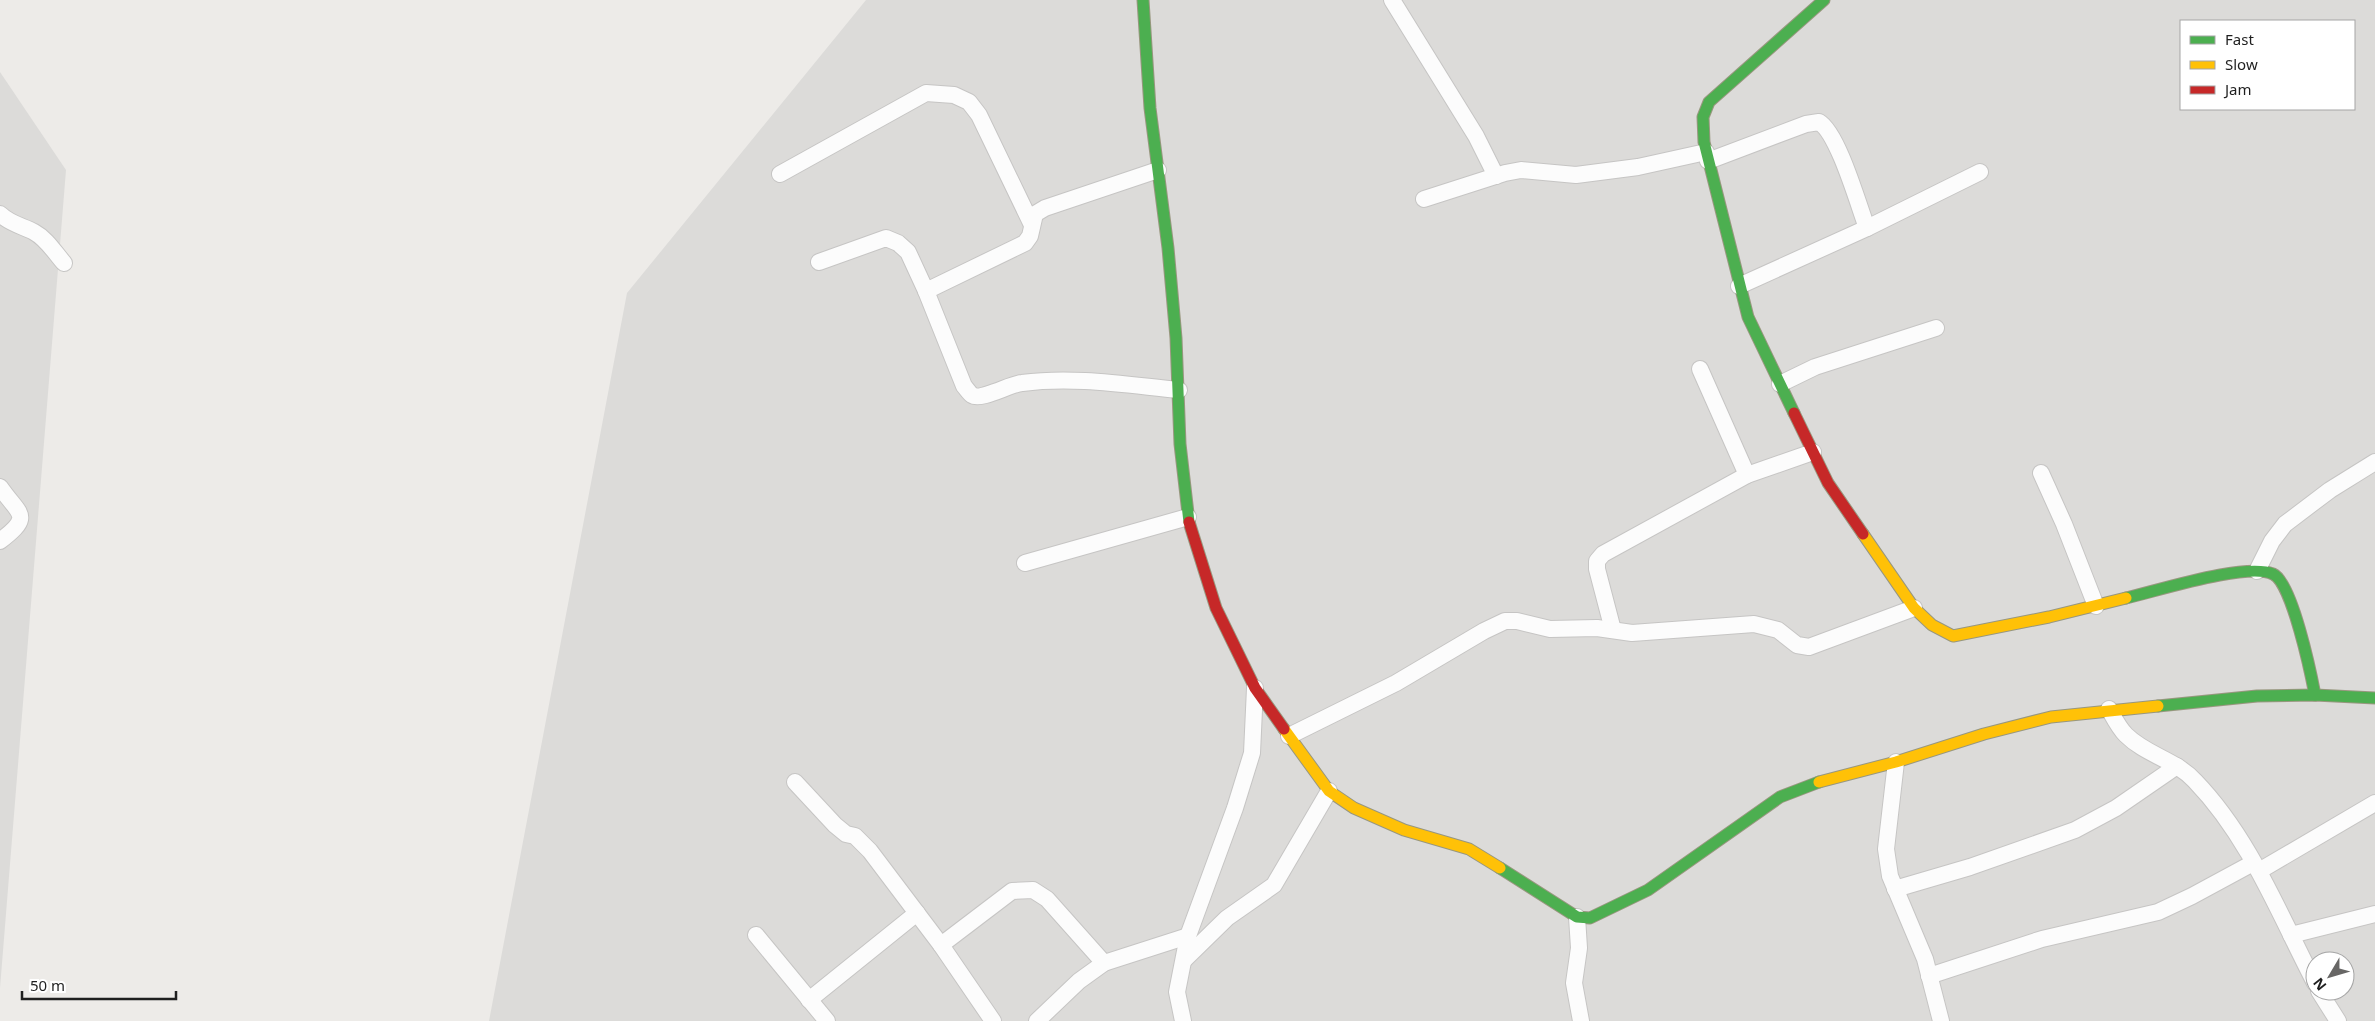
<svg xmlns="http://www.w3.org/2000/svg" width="2375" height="1021" font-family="'Noto Sans',sans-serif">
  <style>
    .residential { fill: #dcdbd9; fill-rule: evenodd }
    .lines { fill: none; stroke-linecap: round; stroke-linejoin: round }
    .street-casing { stroke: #c6c5c4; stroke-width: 18 }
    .fast-casing { stroke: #98977f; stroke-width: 13 }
    .slow-casing { stroke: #98977f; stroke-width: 13 }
    .jam-casing { stroke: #98977f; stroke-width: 13 }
    .street { stroke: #fcfcfc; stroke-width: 16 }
    .fast { stroke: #4caf50; stroke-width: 11 }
    .slow { stroke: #ffc107; stroke-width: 11 }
    .jam { stroke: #c62828; stroke-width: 11 }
  </style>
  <rect width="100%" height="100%" fill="#edebe8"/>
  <!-- residential -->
  <g class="residential">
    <path d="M866 0H2375V1021H489L627 293ZM2181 21H2354V109H2181ZM2315 961H2345V991H2315Z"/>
    <polygon points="0,72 66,170 0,988"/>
  </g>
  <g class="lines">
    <!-- street casing -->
    <g class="street-casing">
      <g id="street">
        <polyline points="1392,0 1476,136 1496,176"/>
        <path d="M1708 161 1806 124 1819 122C1838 133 1858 204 1867 228"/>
        <polyline points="780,174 926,93 954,95 969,102 979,115 1032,225"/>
        <polyline points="1424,199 1505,173 1521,170 1576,175 1638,167 1706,152"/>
        <path d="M0 214C10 224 23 226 34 232 47 239 55 253 64 263"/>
        <path d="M819 262 886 238 898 243 908 252 926 291 964 386C966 388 969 393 972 395 981 401 1010 384 1022 383 1074 376 1127 385 1179 390"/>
        <polyline points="1739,286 1867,228 1980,172"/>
        <polyline points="926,291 1025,243 1030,236 1035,214 1045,208 1158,170"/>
        <polyline points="1700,369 1747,475"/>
        <polyline points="1780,384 1815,367 1936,328"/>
        <polyline points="2041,473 2064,524 2096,606"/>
        <path d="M0 487C19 515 34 515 0 541"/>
        <polyline points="1025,563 1188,517"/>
        <polyline points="2257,571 2272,541 2285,524 2330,490 2375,462"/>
        <polyline points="1613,630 1597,569 1597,561 1603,554 1747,475 1813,452"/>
        <path d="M2109 709C2114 718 2119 728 2126 735 2146 755 2176 760 2195 781 2250 838 2279 914 2315 983"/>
        <polyline points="1289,736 1396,683 1484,631 1505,621 1517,621 1550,629 1597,628 1632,633 1754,624 1778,630 1797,645 1809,647 1914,608"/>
        <polyline points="1896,762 1886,849 1890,876 1925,959 1941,1021"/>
        <polyline points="795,782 835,825 846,834 855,836 870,851 941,945 993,1021"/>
        <polyline points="2259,871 2375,803"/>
        <polyline points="1895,889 1970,867 2075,830 2116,808 2177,766"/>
        <polyline points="1577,917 1579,948 1574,983 1581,1021"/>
        <polyline points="756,935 827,1021"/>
        <polyline points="2291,935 2375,914"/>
        <polyline points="941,945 1012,891 1033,890 1047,899 1104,963"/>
        <polyline points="1184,960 1227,918 1274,885 1329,791"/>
        <polyline points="1929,976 2042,939 2158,912 2192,896 2253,863"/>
        <polyline points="2319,991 2338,1021"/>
        <polyline points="809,1000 917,913"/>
        <polyline points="1037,1021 1079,981 1104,963 1188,936"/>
        <polyline points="1183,1021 1177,992 1188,936 1235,808 1252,753 1255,688"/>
      </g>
    </g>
    <!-- fast casing -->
    <g class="fast-casing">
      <g id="fast">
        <polyline points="1143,0 1150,108 1168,248 1176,338 1180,444 1189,522"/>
        <polyline points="1794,413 1748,317 1704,142 1703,117 1709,102 1824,0"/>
        <path d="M2126 598C2157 591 2246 562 2273 574 2292 582 2311 674 2315 695"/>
        <polyline points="2158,706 2257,696 2315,695 2375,698"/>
        <polyline points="1500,868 1577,917 1590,918 1648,890 1780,797 1819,782"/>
      </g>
    </g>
    <!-- slow casing -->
    <g class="slow-casing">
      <g id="slow">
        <polyline points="1863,534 1914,608 1932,625 1953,636 2049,617 2126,598"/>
        <polyline points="1284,729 1329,791 1354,808 1404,830 1469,849 1500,868"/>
        <polyline points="1819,782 1896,762 1984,734 2051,717 2158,706"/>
      </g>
    </g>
    <!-- jam casing -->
    <g class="jam-casing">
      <g id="jam">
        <polyline points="1794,413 1828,483 1863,534"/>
        <polyline points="1189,522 1216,608 1255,688 1284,729"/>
      </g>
    </g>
    <!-- street -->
    <use href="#street" class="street"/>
    <!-- fast -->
    <use href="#fast" class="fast"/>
    <!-- slow -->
    <use href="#slow" class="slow"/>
    <!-- jam -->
    <use href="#jam" class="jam"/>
  </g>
  <!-- legend -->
  <rect x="2180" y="20" width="175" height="90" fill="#ffffff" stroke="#a5a5a5"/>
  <rect x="2190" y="36" width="25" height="8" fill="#4caf50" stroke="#a5a5a5"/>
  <text x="2225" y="45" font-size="15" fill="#1f1f1f">Fast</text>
  <rect x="2190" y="61" width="25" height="8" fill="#ffc107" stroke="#a5a5a5"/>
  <text x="2225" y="70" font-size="15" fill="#1f1f1f">Slow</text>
  <rect x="2190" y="86" width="25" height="8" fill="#c62828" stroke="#a5a5a5"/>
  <text x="2225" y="95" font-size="15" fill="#1f1f1f">Jam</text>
  <!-- north arrow -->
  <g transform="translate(2330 976) rotate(232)"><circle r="24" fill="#ffffff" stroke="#a5a5a5"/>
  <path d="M0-4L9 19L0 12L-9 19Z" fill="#676665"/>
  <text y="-8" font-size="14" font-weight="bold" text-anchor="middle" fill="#1f1f1f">N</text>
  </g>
  <!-- scale -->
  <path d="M22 991v8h154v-8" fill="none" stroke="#1f1f1f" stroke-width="2.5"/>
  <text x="30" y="991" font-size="15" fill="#1f1f1f" stroke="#ffffff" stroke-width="4" paint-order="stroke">50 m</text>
</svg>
